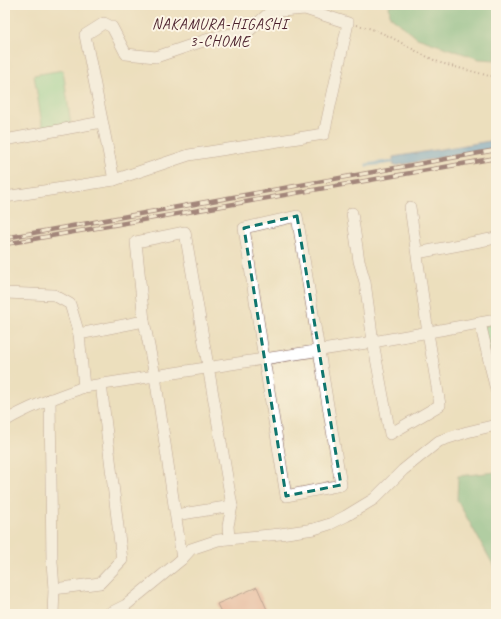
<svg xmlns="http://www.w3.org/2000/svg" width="501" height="619" font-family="Caveat,sans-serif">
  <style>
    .green { fill: #82d799; stroke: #667b62 }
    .forest { fill: #69b881; stroke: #5a6c56 }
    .water { fill: #5fa0d2; stroke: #54607e }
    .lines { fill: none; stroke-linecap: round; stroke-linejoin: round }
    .stream { stroke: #5fa0d2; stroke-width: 3.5 }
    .building { fill: #e69987 }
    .street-casing { stroke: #83625e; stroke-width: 12 }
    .path { stroke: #83625e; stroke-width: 2; stroke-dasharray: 1 3; stroke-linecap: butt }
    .street { stroke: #fff; stroke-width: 11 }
    .rail-casing { stroke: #4a1f2b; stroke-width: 4.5 }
    .rail { stroke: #fcf5e5; stroke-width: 3; stroke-dasharray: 9; stroke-linecap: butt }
    .marked { fill: none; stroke: #0f766e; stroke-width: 3; stroke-dasharray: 8 5; stroke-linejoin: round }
    .labels { text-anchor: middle; stroke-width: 4; stroke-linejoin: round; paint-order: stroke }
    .neighbourhood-label { font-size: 15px; letter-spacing: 1px; fill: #4a1f2b; stroke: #fcf5e5 }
  </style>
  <rect width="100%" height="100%" fill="#fcf5e5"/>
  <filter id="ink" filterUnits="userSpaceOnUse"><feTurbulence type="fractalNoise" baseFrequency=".025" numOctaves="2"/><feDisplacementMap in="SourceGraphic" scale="8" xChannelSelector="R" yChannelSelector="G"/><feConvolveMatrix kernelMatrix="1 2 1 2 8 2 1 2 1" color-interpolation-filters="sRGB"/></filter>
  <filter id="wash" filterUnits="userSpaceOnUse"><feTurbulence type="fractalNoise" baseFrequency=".012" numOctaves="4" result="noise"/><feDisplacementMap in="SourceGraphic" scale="16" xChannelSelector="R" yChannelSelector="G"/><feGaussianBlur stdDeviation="0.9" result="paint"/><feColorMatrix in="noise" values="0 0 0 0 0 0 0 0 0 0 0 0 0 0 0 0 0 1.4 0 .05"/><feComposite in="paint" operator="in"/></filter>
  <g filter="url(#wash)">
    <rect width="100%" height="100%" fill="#ecdfbd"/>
    <!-- green -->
    <g class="green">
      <polygon points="63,70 71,125 43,130 34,75"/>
      <polygon points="496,323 496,378 483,326"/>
    </g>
    <!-- forest -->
    <g class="forest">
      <polygon points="389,5 496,5 496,60 479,59 417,38 390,16"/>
      <polygon points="496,472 496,570 457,500 458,476"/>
    </g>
    <!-- water -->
    <polygon class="water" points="496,140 496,148 394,166 393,157"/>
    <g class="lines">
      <!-- stream -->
      <polyline class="stream" points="367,165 398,161"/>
    </g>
    <g id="blocks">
      <!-- building -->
      <polygon class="building" points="257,587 269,614 222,614 217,604"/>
    </g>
  </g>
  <g filter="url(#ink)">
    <use href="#blocks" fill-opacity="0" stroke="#83625e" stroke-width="1"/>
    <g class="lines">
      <!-- street casing -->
      <g class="street-casing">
        <g id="street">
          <polygon points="305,9 348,23 324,134 189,155 114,180 85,35 104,23 112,27 126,54 156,57 215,37 249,31 270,12"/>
          <polyline points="5,140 102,122"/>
          <polyline points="5,197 114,180"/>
          <polyline points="352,213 359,261 365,282 373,342 390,434 440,405 428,333 410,207"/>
          <polygon points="297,216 341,485 286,496 264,359 244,228"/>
          <polyline points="417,253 496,238"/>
          <polyline points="5,293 54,295 70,304 79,334"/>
          <polyline points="480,323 496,390"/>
          <polyline points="84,387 79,334 144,321"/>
          <polyline points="50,399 52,562 54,589 53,614"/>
          <path d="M5 421C30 406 57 397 84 387L373 342 496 320"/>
          <polyline points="176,515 232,506"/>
          <polyline points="182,559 155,376 144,321 136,242 185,232 232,506 228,526 229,538"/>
          <polyline points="54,589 100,583 122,560 101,384"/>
          <polyline points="108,614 126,605 182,559 191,549 218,540 280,534 314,529 330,524 346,516 374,499 403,470 439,441 467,432 496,425"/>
        </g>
      </g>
      <!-- path -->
      <path class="path" d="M357 25C388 31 413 52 441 63 457 68 473 71 489 76H496"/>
      <!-- street -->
      <use href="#street" class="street"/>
      <!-- rail casing -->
      <g class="rail-casing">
        <g id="rail">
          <polyline points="5,238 496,150"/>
          <polyline points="5,244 496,158"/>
        </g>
      </g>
      <!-- rail -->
      <use href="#rail" class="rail"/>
    </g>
  </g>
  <!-- marked area -->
  <path d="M0 0H501V619H0ZM297 216 341 485 286 496 244 228Z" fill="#ecdfbd" fill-opacity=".55" fill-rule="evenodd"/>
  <path class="marked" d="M297 216 341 485 286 496 244 228Z"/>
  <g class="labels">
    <!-- neighbourhood labels -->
    <g class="neighbourhood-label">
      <text x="220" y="29">NAKAMURA-HIGASHI<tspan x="220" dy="17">3-CHOME</tspan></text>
    </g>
  </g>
  <!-- margin -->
  <rect width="501" height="619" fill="none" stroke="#fcf5e5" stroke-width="20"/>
</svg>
